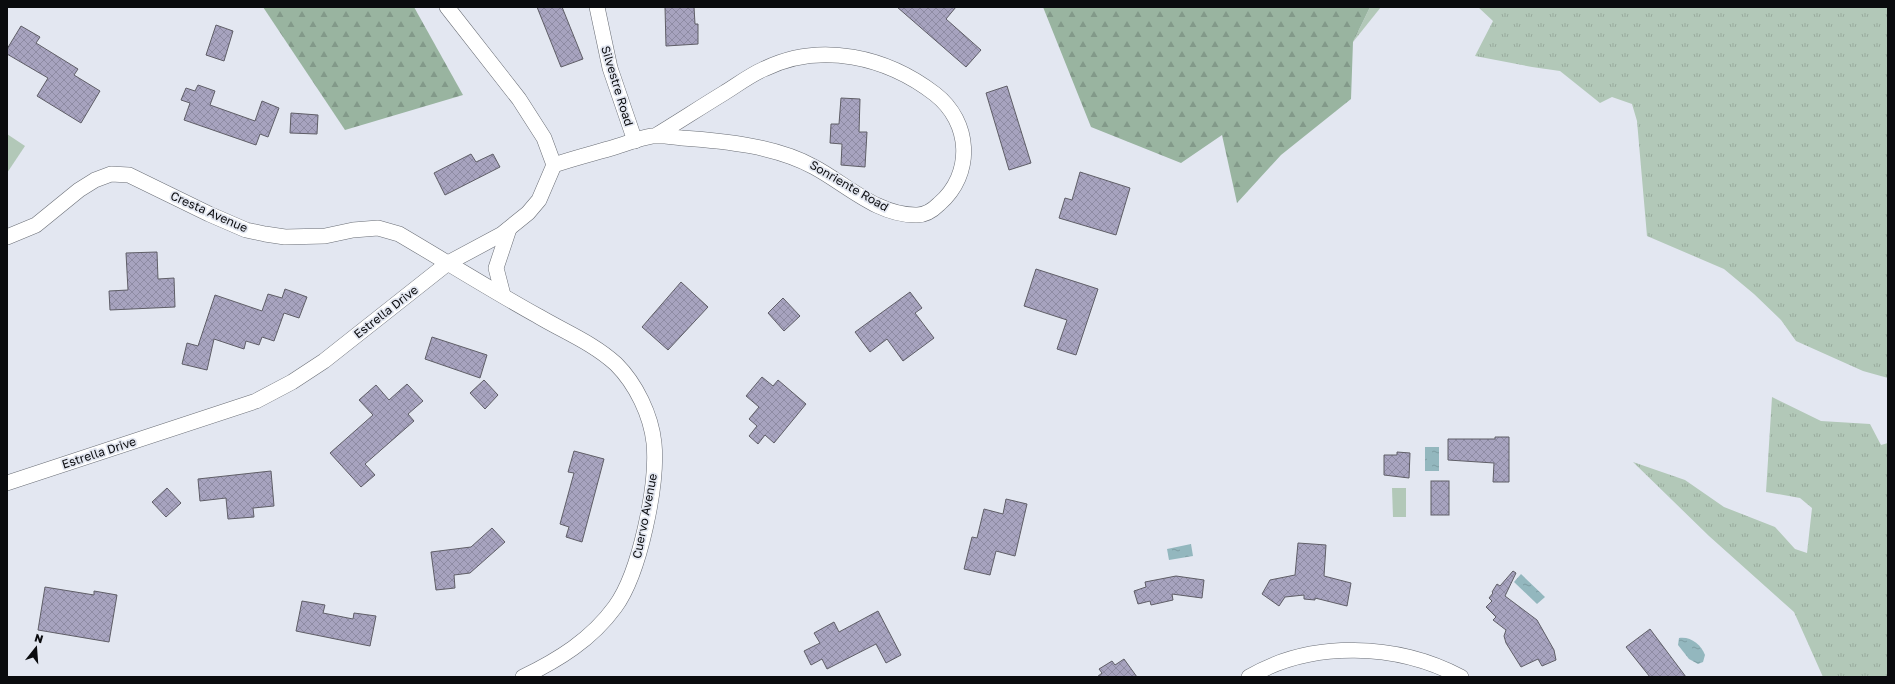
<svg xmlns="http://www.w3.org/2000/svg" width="1895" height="684" font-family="'Golos Text',sans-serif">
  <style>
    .grass { fill: url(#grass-tufts) }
    .forest { fill: url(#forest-firs) }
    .green { fill: #b2c8b8 }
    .water { fill: url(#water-ripples) }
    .building { fill: url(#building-cross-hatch); stroke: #5f5e67 }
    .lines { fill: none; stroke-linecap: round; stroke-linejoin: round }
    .street-casing { stroke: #6a6e76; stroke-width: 16 }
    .street { stroke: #fff; stroke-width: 15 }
    .labels { text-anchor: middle; stroke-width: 3.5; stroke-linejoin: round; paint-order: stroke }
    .street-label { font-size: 12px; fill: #0a0b0e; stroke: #e3e7f1 }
  </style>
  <defs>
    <pattern id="grass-tufts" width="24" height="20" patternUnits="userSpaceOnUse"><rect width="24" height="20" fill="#b2c8b8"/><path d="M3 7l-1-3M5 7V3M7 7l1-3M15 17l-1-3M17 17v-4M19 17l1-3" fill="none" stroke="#98aa9d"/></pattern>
    <pattern id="forest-firs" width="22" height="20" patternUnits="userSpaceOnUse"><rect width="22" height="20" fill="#99b4a0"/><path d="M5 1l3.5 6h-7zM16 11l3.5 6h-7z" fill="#829989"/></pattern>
    <pattern id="water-ripples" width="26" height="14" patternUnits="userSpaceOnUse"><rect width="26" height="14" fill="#93b7be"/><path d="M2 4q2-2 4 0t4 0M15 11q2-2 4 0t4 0" fill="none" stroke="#7d9ca2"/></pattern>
    <pattern id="building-cross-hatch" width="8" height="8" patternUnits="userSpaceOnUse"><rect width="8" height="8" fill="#a7a3bf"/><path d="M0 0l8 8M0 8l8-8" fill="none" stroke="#8e8ba3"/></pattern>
  </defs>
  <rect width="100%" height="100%" fill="#e3e7f1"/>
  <!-- grass -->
  <g class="grass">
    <polygon points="1370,7 1381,7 1353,42"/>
    <polygon points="1478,7 1888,7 1888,378 1863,371 1796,341 1781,320 1754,294 1724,269 1647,236 1637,121 1632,104 1612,97 1600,103 1560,71 1532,67 1475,56 1493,21"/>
    <polygon points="1772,397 1821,421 1870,424 1881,445 1888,443 1888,677 1823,677 1794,612 1709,536 1633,462 1685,480 1724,507 1775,527 1795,549 1807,553 1812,508 1800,498 1766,492"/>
  </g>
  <!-- forest -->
  <g class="forest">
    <polygon points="263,7 414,7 463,95 345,130"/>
    <polygon points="1043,7 1370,7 1353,42 1351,99 1281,155 1237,203 1222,135 1181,163 1091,127"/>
  </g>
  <!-- green -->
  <g class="green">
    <polygon points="7,134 25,146 7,173"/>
    <polygon points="1392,488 1406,488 1406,517 1393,517"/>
  </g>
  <!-- water -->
  <g class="water">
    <rect x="1425" y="447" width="14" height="24"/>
    <polygon points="1191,544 1193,556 1169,560 1167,549"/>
    <polygon points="1521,574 1545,597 1537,604 1514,582"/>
    <path d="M1679 638C1690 636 1701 644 1705 655L1703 662 1698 664 1689 659 1678 645Z"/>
  </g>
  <!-- building -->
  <g class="building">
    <polygon points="537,7 562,7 583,59 561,67"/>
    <polygon points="665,7 694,7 695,24 698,24 698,44 666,46"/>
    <polygon points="897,7 956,7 946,19 981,50 966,67"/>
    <polygon points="216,25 233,31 224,61 206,55"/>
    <polygon points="21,26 40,37 36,43 78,69 74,75 100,91 81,123 37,96 48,78 7,54 7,49"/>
    <polygon points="198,85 215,91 210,105 255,121 262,101 279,108 268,137 260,134 256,145 184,120 190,103 181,100 186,88 195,91"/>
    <polygon points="1007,86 1031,163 1009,170 986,93"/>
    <polygon points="841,98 860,99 859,132 867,132 865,167 841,165 842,144 830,143 831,124 839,124"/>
    <polygon points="291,113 318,115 317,134 290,133"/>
    <polygon points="471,154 476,162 493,154 500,167 445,195 434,173"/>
    <polygon points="1080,172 1130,188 1116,235 1059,218 1065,198 1072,200"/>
    <polygon points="157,252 158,279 174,278 175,307 110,310 109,291 128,290 126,253"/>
    <polygon points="1036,269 1098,289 1076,355 1057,349 1067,320 1024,306"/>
    <polygon points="681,282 708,307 668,350 642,327"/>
    <polygon points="285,289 307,297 299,318 284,313 274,341 262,337 259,345 246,341 244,349 214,339 207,370 182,364 187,343 198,346 215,295 262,311 268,294 282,298"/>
    <polygon points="910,292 922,308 915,313 934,338 903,361 887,339 870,352 855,332"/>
    <polygon points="783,298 800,316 784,331 768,313"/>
    <polygon points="432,337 487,355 480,378 425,359"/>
    <polygon points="762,377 773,386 778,380 806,404 774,443 765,435 758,444 749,436 757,426 749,419 759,407 746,396"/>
    <polygon points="484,380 498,395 485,409 470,393"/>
    <polygon points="407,384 423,401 408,414 414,421 365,464 375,475 361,487 330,453 373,415 359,400 376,385 389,400"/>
    <polygon points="1495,437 1509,437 1509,482 1493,482 1494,463 1448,460 1448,439 1495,439"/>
    <polygon points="574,451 604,459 582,542 566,537 569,527 560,524 574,473 568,472"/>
    <polygon points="1397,452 1410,453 1409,478 1384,475 1384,455 1397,455"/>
    <polygon points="271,471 274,506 253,508 254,517 228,519 226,498 200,501 198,479"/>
    <rect x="1431" y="481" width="18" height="34"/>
    <polygon points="167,488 181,503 166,517 152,502"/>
    <polygon points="1006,499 1027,504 1015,556 996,551 990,575 964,569 972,537 977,538 984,509 1003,514"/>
    <polygon points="492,528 505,542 470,573 454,575 455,588 436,590 431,552 471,547"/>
    <polygon points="1298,543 1326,545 1324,576 1351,583 1347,606 1315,598 1315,600 1304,599 1304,595 1285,597 1279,606 1262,594 1270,580 1295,575"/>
    <polygon points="1513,571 1516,573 1505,596 1537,620 1554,650 1556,660 1542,666 1538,659 1521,667 1506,643 1504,636 1506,630 1493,620 1496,617 1486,607 1492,601 1489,598 1493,593 1492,592 1497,584 1500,586"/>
    <polygon points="1176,576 1204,580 1202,598 1172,594 1173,600 1151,605 1150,601 1138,604 1134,591 1146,587 1145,582"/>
    <polygon points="45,587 94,595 94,591 117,595 109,642 38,630"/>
    <polygon points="302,601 325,605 323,613 353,619 354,613 376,616 370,646 296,631"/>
    <polygon points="878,611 901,655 886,663 876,644 827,669 822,659 811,665 804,651 820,643 814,633 834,622 839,632"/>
    <polygon points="1650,629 1686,677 1650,677 1626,647"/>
    <polygon points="1124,659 1137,677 1097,677 1102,673 1099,669 1112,661 1115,665"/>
  </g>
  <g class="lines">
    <!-- street casing -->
    <g class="street-casing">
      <g id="street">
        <polyline points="597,7 610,68 635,141"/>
        <path d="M554 165C574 158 595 153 615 147 628 143 640 138 652 136 662 135 672 137 682 138 725 141 776 146 814 167 846 184 878 216 917 215 925 215 933 210 939 204 974 174 971 122 935 94 887 57 821 41 764 69 750 75 737 85 724 93 701 107 678 122 655 136"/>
        <path d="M7 237 36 225 79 190 95 180 111 174 129 175 209 214 246 230 265 234 285 237 325 236 353 230 378 228 399 234C445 261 491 290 538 316 565 332 593 343 616 364 636 384 651 415 654 443 658 484 640 573 615 607 591 640 558 660 523 677"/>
        <polyline points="503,295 496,268 509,229"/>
        <polyline points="7,483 256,401 292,382 324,361 448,263 502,234 528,213 539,200 554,165 544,138 519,99 447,7"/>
        <path d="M1249 677C1312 640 1397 643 1461 677"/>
      </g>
    </g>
    <!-- street -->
    <use href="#street" class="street"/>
  </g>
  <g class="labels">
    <!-- street labels -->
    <g class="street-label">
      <text transform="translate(617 86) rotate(73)" y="4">Silvestre Road</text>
      <text transform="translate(849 186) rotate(30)" y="4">Sonriente Road</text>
      <text transform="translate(209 212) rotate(24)" y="4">Cresta Avenue</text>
      <text transform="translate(386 312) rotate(-38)" y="4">Estrella Drive</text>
      <text transform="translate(99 453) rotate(-18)" y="4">Estrella Drive</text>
      <text transform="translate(645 516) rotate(-79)" y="4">Cuervo Avenue</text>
    </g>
  </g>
  <!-- border -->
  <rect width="1895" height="684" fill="none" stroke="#0a0b0e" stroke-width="16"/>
  <!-- north arrow -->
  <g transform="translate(36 648) rotate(17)" stroke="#e3e7f1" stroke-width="3" paint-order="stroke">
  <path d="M0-3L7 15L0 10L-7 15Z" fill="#0a0b0e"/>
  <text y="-6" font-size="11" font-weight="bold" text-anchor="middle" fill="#0a0b0e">N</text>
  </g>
</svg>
